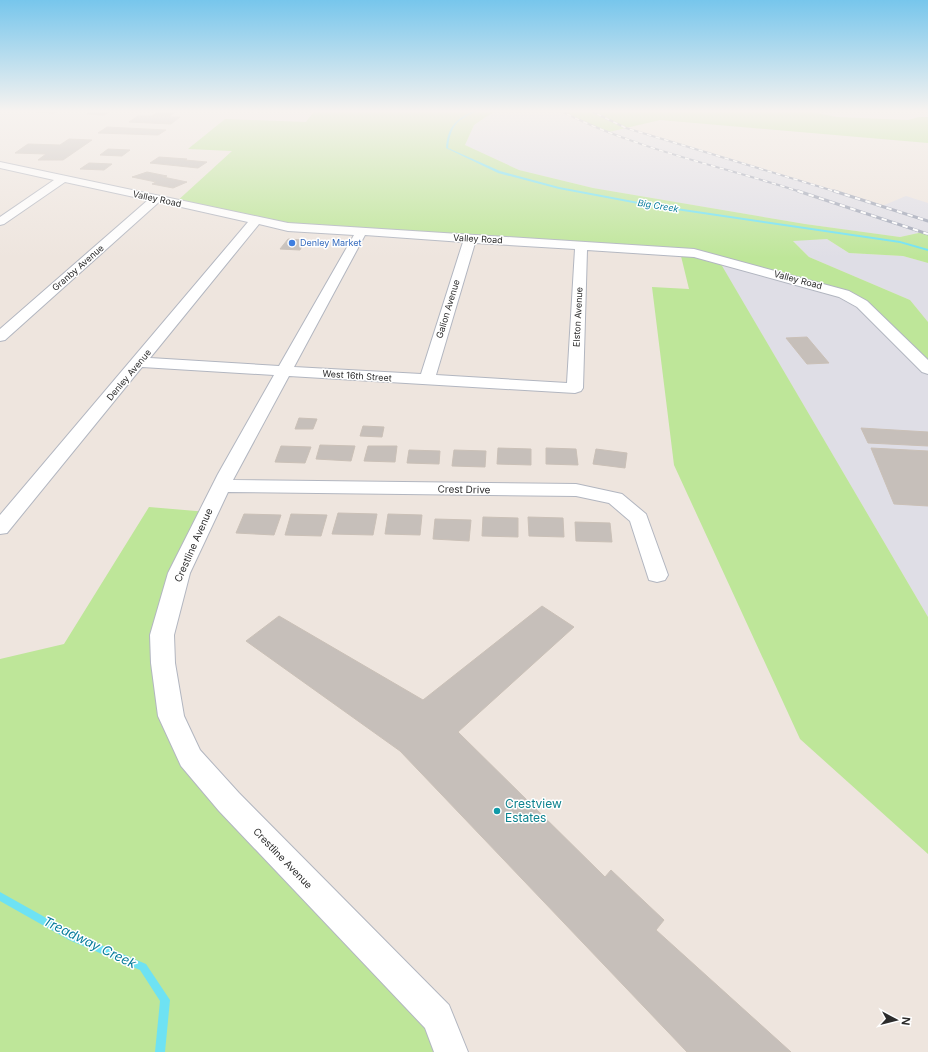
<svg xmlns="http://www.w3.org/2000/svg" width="928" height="1052" font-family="Inter,sans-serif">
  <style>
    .industrial { fill: #dfdee6 }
    .green { fill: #bee699 }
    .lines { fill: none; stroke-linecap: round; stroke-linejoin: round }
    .stream { fill: #6ee2f3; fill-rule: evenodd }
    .building { fill: #c6bfba; stroke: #cac0b7 }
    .minor-casing { stroke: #b2b6c0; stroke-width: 2 }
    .minor { fill: #fff; fill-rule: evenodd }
    .rail-far1-casing { stroke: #a0a6b7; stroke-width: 2 }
    .rail-casing { stroke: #a0a6b7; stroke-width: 3 }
    .rail-far1 { stroke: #fff; stroke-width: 1.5; stroke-dasharray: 4.5; stroke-linecap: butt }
    .rail { stroke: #fff; stroke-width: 2; stroke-dasharray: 5.5; stroke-linecap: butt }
    .shop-dot { fill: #3f7fe0; stroke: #fff; stroke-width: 1.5 }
    .culture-dot { fill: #0f9aa8; stroke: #fff; stroke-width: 1.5 }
    .labels { text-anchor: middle; stroke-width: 3; stroke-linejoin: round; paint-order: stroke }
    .far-street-label { font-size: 9px; fill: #2c2c2c; stroke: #fff }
    .far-water-label { font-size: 9px; font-style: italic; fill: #097d9c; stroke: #fff }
    .far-shop-label { font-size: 9px; fill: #366cbe; stroke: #fff; text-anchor: start }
    .street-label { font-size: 10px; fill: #2c2c2c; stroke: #fff }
    .near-culture-label { font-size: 12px; fill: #0d838f; stroke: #fff; text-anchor: start }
    .near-water-label { font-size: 13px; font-style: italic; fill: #097d9c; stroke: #fff }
  </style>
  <rect width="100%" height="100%" fill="#eee5de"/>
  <!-- industrial -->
  <g class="industrial">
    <polygon points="496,110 559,110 591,126 609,132 626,128 882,206 906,196 928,203 928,234 923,232 900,237 805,224 593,188 519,170 465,145 474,125"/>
    <polygon points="827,239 849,253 903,256 928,263 928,322 910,300 809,257 792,240"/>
    <polygon points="717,258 844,294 928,369 928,617"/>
  </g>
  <!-- green -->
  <g class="green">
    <polygon points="315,110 496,110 474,125 465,145 519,170 593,188 805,224 900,237 923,232 928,234 928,263 903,256 849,253 827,239 793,241 809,257 910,300 928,322 928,369 844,294 718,259 928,617 928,854 800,739 674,465 652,287 689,289 680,252 311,230 175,203 232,151 188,149 225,119 306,122"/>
    <polygon points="559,110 804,110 837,117 908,120 919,117 928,117 928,143 660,120 609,132 591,126"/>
    <polygon points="149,507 208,512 162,635 171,716 451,1052 0,1052 0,659 64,644"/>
  </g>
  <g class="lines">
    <!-- stream -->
    <g class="stream">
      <path d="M475 110H479C458 120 451 123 448 148L500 171 559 187 649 204 900 241 928 249V251L900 243 649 206 559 189 498 173 446 148C448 126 455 120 475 110Z"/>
      <polygon points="0,892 75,934 146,964 170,1000 165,1052 155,1052 160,1001 140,970 69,940 0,901"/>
    </g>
  </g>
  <!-- building -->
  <g class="building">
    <polygon points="40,110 57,110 53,113 36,112"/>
    <polygon points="94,110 112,110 104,115 87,114"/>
    <polygon points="160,110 178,110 169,117 180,117 171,124 129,122 138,116 152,116"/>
    <polygon points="107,127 166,130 158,135 98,133"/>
    <polygon points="69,139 92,140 63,160 38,160 46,154 15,153 28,144 60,145"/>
    <polygon points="108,149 130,150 122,156 100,155"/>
    <polygon points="159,157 187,159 185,160 207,162 198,168 150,163"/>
    <polygon points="89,163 112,164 104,170 80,169"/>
    <polygon points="147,172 167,176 163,177 187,182 173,188 152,184 156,182 132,177"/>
    <polygon points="288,239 304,240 305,240 300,250 280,249"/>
    <polygon points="807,337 829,363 807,364 786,338"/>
    <polygon points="299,418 317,419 313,429 295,429"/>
    <polygon points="363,426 384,427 382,437 360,436"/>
    <polygon points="861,428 928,432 928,446 868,443"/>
    <polygon points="320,445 355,446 351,461 316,459"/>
    <polygon points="281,446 311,447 305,463 275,462"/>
    <polygon points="368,446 397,446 395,462 364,461"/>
    <polygon points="498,448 531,449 531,465 497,464"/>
    <polygon points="546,448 576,449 578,465 546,464"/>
    <polygon points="871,448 928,451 928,506 894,504"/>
    <polygon points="596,449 627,453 625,468 593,464"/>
    <polygon points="409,450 440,451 439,464 407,463"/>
    <polygon points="454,450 486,451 485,467 452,466"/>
    <polygon points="338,513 377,514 373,535 332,534"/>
    <polygon points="244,514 281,515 274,535 236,533"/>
    <polygon points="291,514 327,515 321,536 285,535"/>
    <polygon points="388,514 422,515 420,535 385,534"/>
    <polygon points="483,517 518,518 518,537 482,536"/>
    <polygon points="528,517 563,518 564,537 529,536"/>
    <polygon points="435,519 471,520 469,541 433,539"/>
    <polygon points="575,522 610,523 612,542 576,541"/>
    <polygon points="542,606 574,627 458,732 605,877 611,870 664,920 656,930 791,1052 687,1052 400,751 246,641 279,616 423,700"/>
  </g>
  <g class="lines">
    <!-- minor casing -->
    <g class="minor-casing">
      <path id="minor" d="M0 162 288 223 694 249 849 291 867 301 928 360V374L922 372 857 307 839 297 694 257 587 250 583 388 581 391 575 393 289 376 233 480 576 484 622 494 646 514 668 575 665 580 657 582 649 580 630 521 609 503 576 496 228 492 190 573 174 635 175 663 184 716 200 750 239 793 449 1005 468 1052H434L425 1028 219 811 181 766 158 716 151 663 150 635 168 573 218 474 274 375 142 367 7 533 0 534V515L248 222 159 202 5 340 0 341V329L148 200 65 182 4 224 0 225V217L54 180 0 168ZM259 224 288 231 354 235 279 366 150 358ZM365 235 463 242 421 374 294 367ZM475 243 575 249 567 383 436 375Z"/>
    </g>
    <!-- minor -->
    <use href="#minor" class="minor"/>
    <!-- rail-far1 casing -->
    <g class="rail-far1-casing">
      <g id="rail-far1">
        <path d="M559 110C634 149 721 166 801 192"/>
        <polyline points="589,110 626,128 837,192"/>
      </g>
    </g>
    <!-- rail casing -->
    <g class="rail-casing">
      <g id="rail">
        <polyline points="798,191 928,234"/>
        <polyline points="834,191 928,221"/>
      </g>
    </g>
    <!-- rail-far1 -->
    <use href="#rail-far1" class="rail-far1"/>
    <!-- rail -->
    <use href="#rail" class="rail"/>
  </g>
  <!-- sky -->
  <linearGradient id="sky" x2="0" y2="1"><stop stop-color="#77c6ec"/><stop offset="0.43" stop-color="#f7f3f0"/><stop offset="1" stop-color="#f7f3f0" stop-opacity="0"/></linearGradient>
  <rect width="928" height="258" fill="url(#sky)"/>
  <!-- markers -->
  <circle class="shop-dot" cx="292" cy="243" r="4"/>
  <circle class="culture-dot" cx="497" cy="811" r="4"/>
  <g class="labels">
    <!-- far-street labels -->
    <g class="far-street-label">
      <text transform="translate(157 199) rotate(12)" y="3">Valley Road</text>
      <text transform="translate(478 239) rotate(3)" y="3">Valley Road</text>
      <text transform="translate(78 268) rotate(-41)" y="3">Granby Avenue</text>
      <text transform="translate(798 280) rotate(15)" y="3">Valley Road</text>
      <text transform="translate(448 309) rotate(-73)" y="3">Galion Avenue</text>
      <text transform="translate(578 317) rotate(-87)" y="3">Elston Avenue</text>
      <text transform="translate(129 375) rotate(-50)" y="3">Denley Avenue</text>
      <text transform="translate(357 376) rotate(4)" y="3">West 16th Street</text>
    </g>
    <!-- far-water labels -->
    <g class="far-water-label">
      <text transform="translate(658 206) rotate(9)" y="3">Big Creek</text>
    </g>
    <!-- far-shop labels -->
    <g class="far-shop-label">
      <text x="300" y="246">Denley Market</text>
    </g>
    <!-- street labels -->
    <g class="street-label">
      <text transform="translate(464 489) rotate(1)" y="4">Crest Drive</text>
      <text transform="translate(193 545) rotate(-66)" y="4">Crestline Avenue</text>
      <text transform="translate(283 858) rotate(46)" y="4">Crestline Avenue</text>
    </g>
    <!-- near-culture labels -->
    <g class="near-culture-label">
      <text x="505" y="808">Crestview<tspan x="505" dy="14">Estates</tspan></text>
    </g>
    <!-- near-water labels -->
    <g class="near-water-label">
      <text transform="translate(90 942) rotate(26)" y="5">Treadway Creek</text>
    </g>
  </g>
  <!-- north arrow -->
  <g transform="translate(896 1020) rotate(97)" stroke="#ffffff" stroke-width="3" paint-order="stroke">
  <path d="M0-3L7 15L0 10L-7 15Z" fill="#2c2c2c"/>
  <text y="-6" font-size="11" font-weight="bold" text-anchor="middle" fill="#2c2c2c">N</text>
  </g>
</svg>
